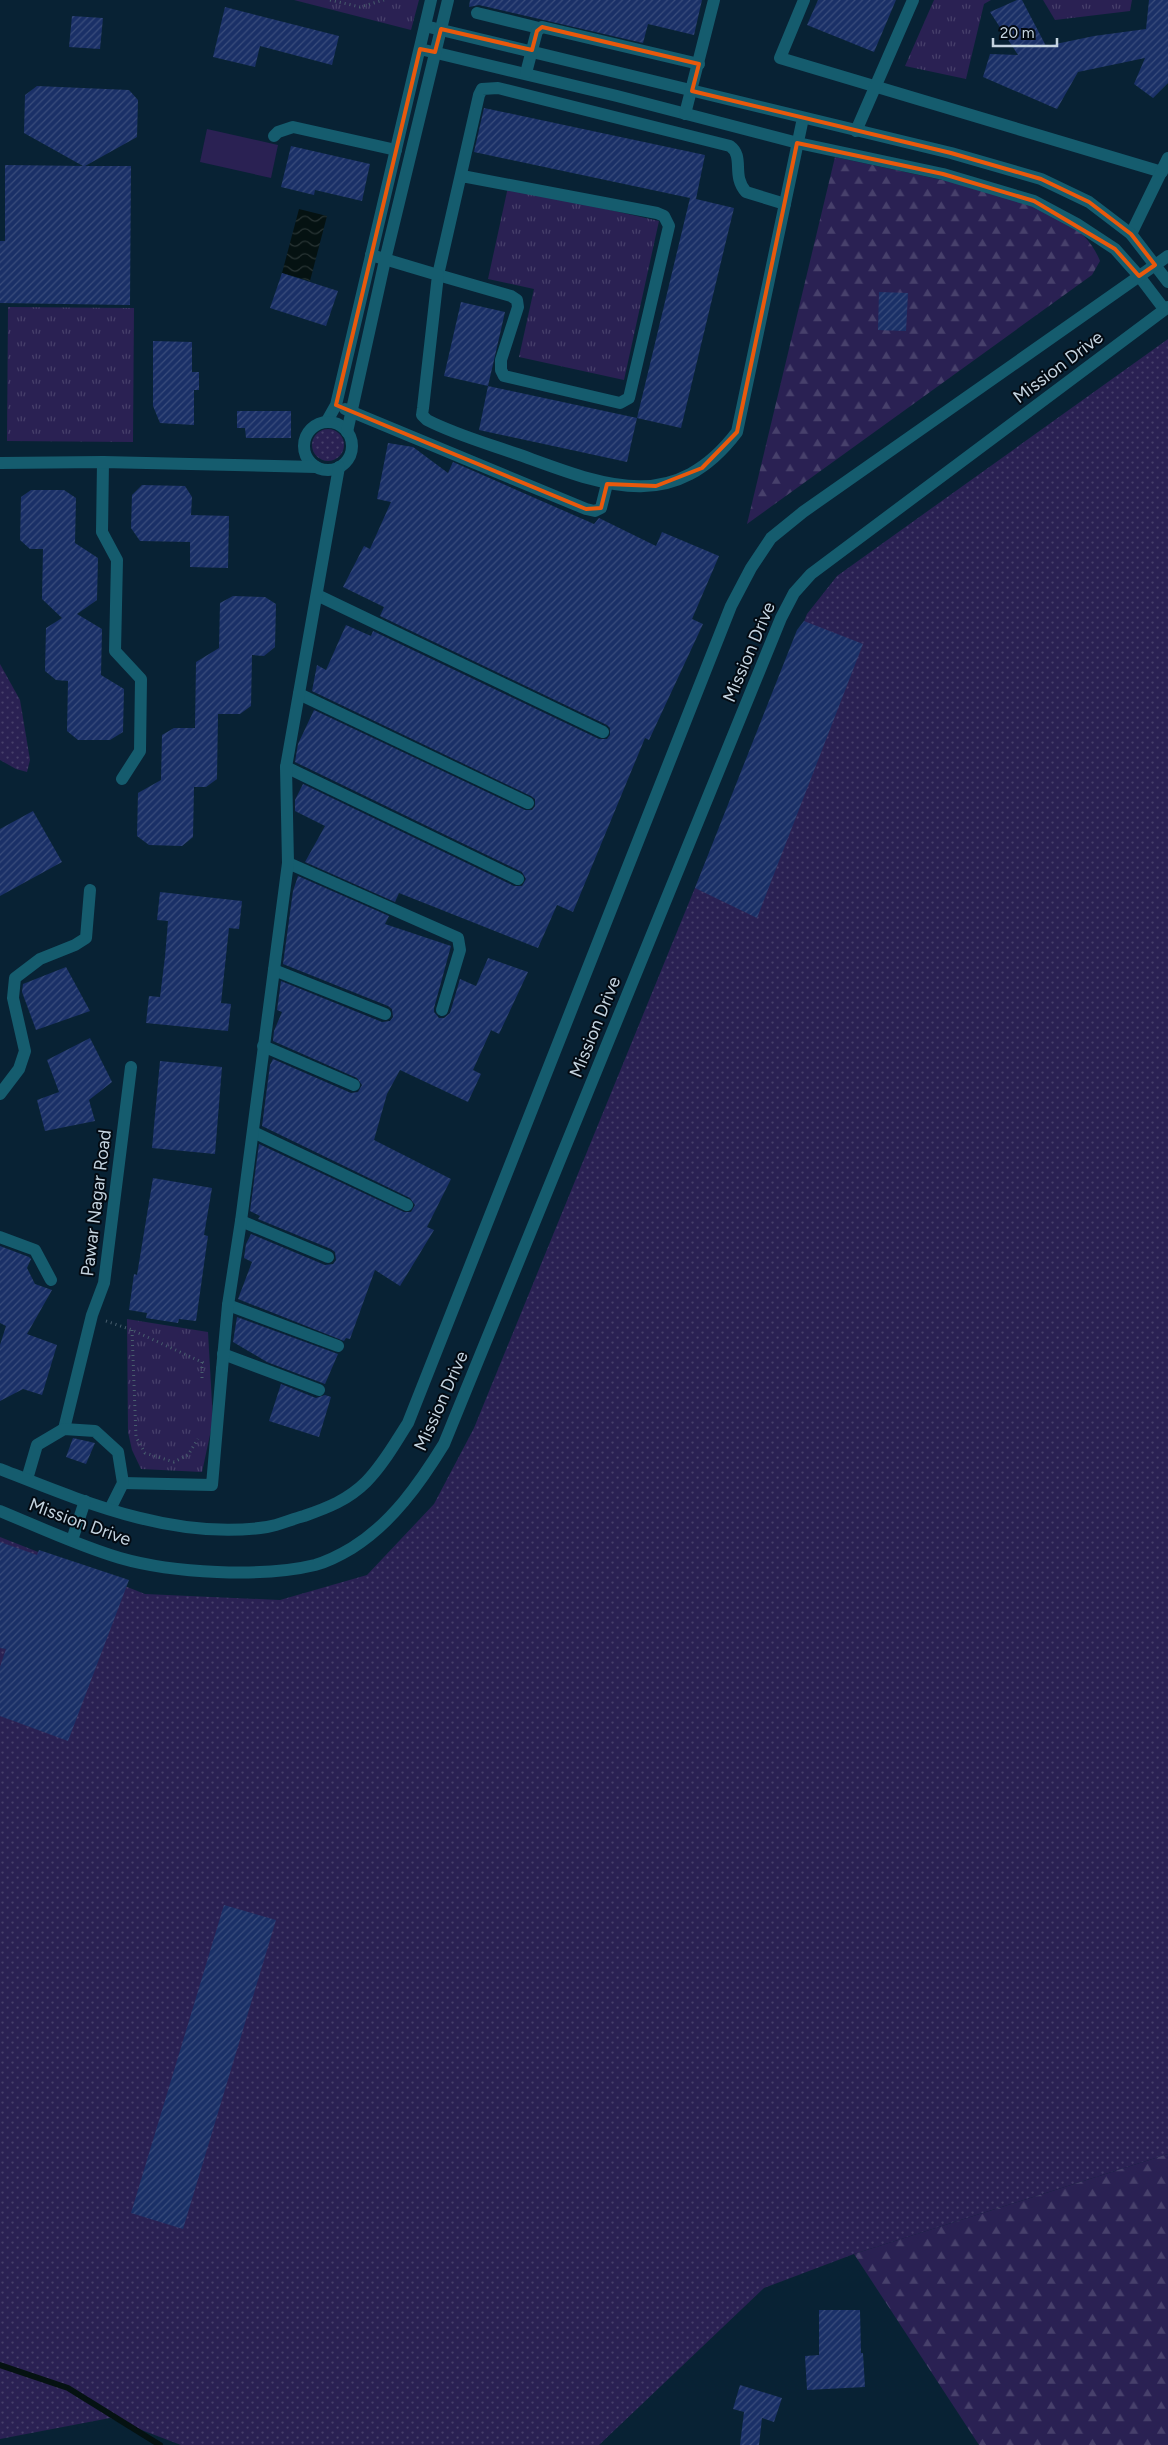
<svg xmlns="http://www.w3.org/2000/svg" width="1168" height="2445" font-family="Figtree,sans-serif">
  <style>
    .grass { fill: url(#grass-dots) }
    .forest { fill: url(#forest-firs) }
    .park { fill: url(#park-tufts) }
    .pitch { fill: #2a2153 }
    .water { fill: url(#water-waves) }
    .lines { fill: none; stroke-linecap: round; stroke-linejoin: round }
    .stream { stroke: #051212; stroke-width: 6 }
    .building { fill: url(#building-hatch) }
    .path { stroke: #485e6e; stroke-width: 3; stroke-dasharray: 1 4; stroke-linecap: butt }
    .service { stroke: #155c6e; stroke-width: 12 }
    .minor { stroke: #155c6e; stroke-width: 12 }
    .tertiary { stroke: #155c6e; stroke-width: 12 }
    .marked { fill: none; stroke: #e8590c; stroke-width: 4; stroke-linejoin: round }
    .labels { text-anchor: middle; stroke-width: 4; stroke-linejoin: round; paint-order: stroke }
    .street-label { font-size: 18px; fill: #c5d4e0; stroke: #030a12 }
  </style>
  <defs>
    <pattern id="grass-dots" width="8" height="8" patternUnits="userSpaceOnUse" patternTransform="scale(1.25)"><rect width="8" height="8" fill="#2a2153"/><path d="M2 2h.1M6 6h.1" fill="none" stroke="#47406b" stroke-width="1.8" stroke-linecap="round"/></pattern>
    <pattern id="forest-firs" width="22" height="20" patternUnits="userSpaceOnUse" patternTransform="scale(1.25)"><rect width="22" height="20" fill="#2a2153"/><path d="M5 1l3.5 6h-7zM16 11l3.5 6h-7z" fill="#47406b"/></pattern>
    <pattern id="park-tufts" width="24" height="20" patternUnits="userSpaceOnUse" patternTransform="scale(1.25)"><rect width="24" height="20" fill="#2a2153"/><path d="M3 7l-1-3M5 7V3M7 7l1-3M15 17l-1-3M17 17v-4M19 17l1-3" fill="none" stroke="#47406b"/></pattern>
    <pattern id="water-waves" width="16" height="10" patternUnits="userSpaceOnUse" patternTransform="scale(1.25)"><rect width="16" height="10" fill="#051212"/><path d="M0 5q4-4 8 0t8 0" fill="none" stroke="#283434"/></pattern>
    <pattern id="building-hatch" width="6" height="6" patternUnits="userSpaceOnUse" patternTransform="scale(1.25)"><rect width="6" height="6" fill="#1a3067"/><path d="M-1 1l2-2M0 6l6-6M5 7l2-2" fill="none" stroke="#3a4d7c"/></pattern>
  </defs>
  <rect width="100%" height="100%" fill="#082234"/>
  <!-- grass -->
  <g class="grass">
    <polygon points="1168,339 1168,2154 854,2254 764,2288 599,2445 181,2445 110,2418 0,2439 0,1537 145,1594 280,1600 367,1575 434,1504 474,1428 807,614 837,576"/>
    <circle cx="328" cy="445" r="16"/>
    <polygon points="0,664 20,700 30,760 27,772 16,769 0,760"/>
  </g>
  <!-- forest -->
  <g class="forest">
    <path d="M835 157C868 164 900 171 933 178 987 190 1077 202 1100 261L1092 275 747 524Z"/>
    <polygon points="1168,2154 1168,2445 979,2445 854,2254"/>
  </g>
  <!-- park -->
  <g class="park">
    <polygon points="294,0 419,0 411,30"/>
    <polygon points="934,0 991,0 984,4 966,79 905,66"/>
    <polygon points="1043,0 1132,0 1130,11 1055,20"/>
    <polygon points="508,187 659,221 624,380 519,357 534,289 488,279"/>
    <polygon points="8,307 134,308 133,442 7,441"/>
    <polygon points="127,1319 208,1332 213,1421 202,1472 141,1469 132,1450 128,1432"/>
  </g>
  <!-- pitch -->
  <polygon class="pitch" points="207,129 278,145 271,178 200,162"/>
  <!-- water -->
  <polygon class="water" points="299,209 327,216 310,281 282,273"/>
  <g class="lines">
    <!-- stream -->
    <polyline class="stream" points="0,2365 68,2388 160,2445"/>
  </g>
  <!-- building -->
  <g class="building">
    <polygon points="470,0 702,0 694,35 648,24 643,43 479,5 469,7"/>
    <polygon points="818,0 896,0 874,52 807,25"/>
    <polygon points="1017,0 1022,0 1046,46 1094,36 1146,29 1149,0 1168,0 1168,83 1153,98 1134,84 1145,58 1078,72 1057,109 983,77 990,54 1018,55 990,12"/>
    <polygon points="225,7 339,36 332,65 260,46 255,67 213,57"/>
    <polygon points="72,16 103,18 100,49 69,47"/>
    <polygon points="37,86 129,90 138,100 137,137 85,166 131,166 130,305 0,303 0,241 5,241 5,165 83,166 24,133 25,95"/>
    <polygon points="484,108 705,155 696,199 734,208 681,428 637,418 690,198 474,152"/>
    <polygon points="291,146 370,164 362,201 315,190 314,195 281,187"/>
    <polygon points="282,273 338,291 326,326 270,308"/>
    <polygon points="879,292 908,293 906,331 878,330"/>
    <polygon points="461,302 505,312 488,386 444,376"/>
    <polygon points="153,341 192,342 192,372 199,372 199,390 194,390 194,425 160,423 153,406"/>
    <polygon points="488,386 637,418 627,462 479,430"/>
    <polygon points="237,411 291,411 291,438 246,438 245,428 237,428"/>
    <polygon points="388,443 413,447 448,473 453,462 594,524 599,518 656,546 662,532 719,556 692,619 703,624 649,740 645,738 573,912 557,905 538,948 399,893 395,902 305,862 325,826 295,811 295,800 303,784 514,886 522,886 526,879 522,872 295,762 298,744 314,710 525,810 532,810 535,806 535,799 531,796 312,691 317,665 326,670 346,625 371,636 373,631 599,739 607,739 610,735 610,728 607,725 380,616 384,607 343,587 364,546 370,549 391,502 377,499"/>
    <polygon points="142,485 185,486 192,497 191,515 229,516 228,568 190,567 190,542 140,541 131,528 132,495"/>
    <polygon points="31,490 64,490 76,498 75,543 98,558 97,600 77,614 102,629 101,675 124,689 123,732 110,740 78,740 67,731 68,681 56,680 45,671 46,628 62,618 42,599 43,549 30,549 20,540 21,497"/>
    <polygon points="233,596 265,597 276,604 275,647 264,656 252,655 251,706 240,714 218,714 217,779 206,787 194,787 193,837 182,846 149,845 137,836 138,793 161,780 162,735 174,728 195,728 196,662 219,648 220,603"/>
    <polygon points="804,621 863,644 757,918 695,888 797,630"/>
    <polygon points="33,811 62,862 0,896 0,829"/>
    <polygon points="298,876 389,916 385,924 451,946 434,1008 434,1012 439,1018 444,1018 450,1013 460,979 476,986 488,958 528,972 499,1034 491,1030 473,1070 481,1074 468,1102 400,1070 387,1094 374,1140 451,1179 427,1227 434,1230 400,1286 375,1270 350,1339 346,1338 344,1341 238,1299 252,1262 244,1258 246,1244 251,1234 325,1265 333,1264 336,1260 335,1252 331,1249 258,1219 260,1216 250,1211 259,1144 404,1212 411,1212 415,1205 410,1198 262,1126 270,1065 273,1059 351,1093 358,1092 362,1085 357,1078 273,1041 274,1031 282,1012 277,1010 281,981 382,1022 390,1021 393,1017 392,1009 388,1006 283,964 293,891"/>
    <polygon points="160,892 242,901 239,929 229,928 221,1003 231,1004 228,1031 146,1023 149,996 160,997 165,957 168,921 157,920"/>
    <polygon points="66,967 90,1011 36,1030 22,992 23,984"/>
    <polygon points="90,1038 112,1082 89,1100 95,1121 45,1131 37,1100 59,1092 47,1060"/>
    <polygon points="160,1061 222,1067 215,1154 152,1148"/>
    <polygon points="153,1178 212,1188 204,1235 208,1236 196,1321 179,1319 178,1323 146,1318 147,1313 129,1310 134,1274 137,1275"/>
    <polygon points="0,1246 29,1257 31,1259 27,1268 35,1284 52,1290 27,1334 57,1345 42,1395 23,1389 0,1401 0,1345 6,1326 0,1323"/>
    <polygon points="237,1317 338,1354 325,1384 267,1362 233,1342"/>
    <polygon points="281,1384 316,1398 325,1395 331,1397 319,1437 269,1421"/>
    <polygon points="73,1438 95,1443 86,1464 66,1457"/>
    <polygon points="0,1542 37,1555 39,1550 129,1580 68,1741 0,1716 0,1667 6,1649 0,1648"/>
    <polygon points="224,1905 276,1920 183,2229 131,2213"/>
    <polygon points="819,2310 860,2310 861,2353 863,2353 865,2387 807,2390 805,2356 819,2355"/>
    <polygon points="740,2385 782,2398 774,2422 762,2418 759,2445 740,2445 744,2412 733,2409"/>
  </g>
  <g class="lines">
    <!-- path -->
    <g class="path">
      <polyline points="330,0 360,7 384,0"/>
      <polyline points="106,1321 132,1330 204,1363"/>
      <polyline points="132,1330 136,1437 145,1453 174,1462 188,1455 198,1439"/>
      <polyline points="202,1362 202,1379"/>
    </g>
    <!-- service -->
    <g class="service">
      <polyline points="804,0 780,58 1162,172"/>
      <polyline points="856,131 913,0"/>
      <polyline points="274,136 278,132 293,127 396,150"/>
      <polyline points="1131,234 1168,158"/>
      <polyline points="299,694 528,803"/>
      <polyline points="286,767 518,879"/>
      <polyline points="288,863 458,938 460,950 442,1010"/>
      <polyline points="274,970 385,1014"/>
      <polyline points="263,1046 354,1085"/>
      <polyline points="253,1132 407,1205"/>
      <polyline points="241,1221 328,1257"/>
      <polyline points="228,1305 338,1346"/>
      <polyline points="223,1354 319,1390"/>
      <polyline points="123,1483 212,1485 222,1369"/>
    </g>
    <!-- minor -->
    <g class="minor">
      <polyline points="477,13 539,28"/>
      <polyline points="425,26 951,153 1041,179 1089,202 1131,234 1168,282"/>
      <polyline points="420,49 617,96 798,143 943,174 1034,201 1077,224 1115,249 1139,276 1164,309"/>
      <polyline points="526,73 537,31 542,27 699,64"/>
      <polyline points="685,114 714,0"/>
      <path d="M462 176 657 213 664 216 669 226 629 398 620 403 504 376 501 370V360L518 307 517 300 511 296 438 275 479 95 482 89 498 88 730 146C745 157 731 175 746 192L785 204"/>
      <path d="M371 255 438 275 423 408 422 415 427 420C456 435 489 444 520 455 603 485 673 516 737 432L803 118"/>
      <polyline points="345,409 586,509 595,511 601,508 607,484"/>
      <polyline points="327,421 336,405 431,0"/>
      <circle cx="328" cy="446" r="24"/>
      <polyline points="347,432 385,260 448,0"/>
      <polyline points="103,462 102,532 117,560 115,651 141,679 140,751 122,779"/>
      <polyline points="0,463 103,462 316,467"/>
      <polyline points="317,595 603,732"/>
      <polyline points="0,1094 19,1069 25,1051 13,998 15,978 40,959 75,945 86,938 90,890"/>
      <polyline points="0,1237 35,1250 51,1280"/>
      <polyline points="222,1369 228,1305 241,1221 288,863 286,767 339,467"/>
      <polyline points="64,1429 92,1315 104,1283 131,1067"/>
      <polyline points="27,1479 37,1445 64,1429 95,1431 118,1452 123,1483 110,1509"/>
    </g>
    <!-- tertiary -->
    <g class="tertiary">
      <path d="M0 1469C84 1502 175 1541 267 1527 279 1525 292 1519 304 1516 327 1508 348 1500 366 1482 383 1465 395 1443 408 1423L731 606 751 568 771 538 803 512 1168 256"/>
      <path d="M0 1511C39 1527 79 1546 120 1558 172 1573 262 1578 315 1565 326 1562 342 1554 352 1548 392 1523 420 1483 444 1444L781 618 794 593 811 574 1168 307"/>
      <polyline points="72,1540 85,1501"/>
    </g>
  </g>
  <!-- marked area -->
  <path class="marked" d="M542 27 699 64 692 91 951 153 1041 179 1089 202 1131 234 1155 265 1139 276 1115 249 1034 201 943 174 797 143 737 432 702 468 656 486 607 484 601 508 586 509 336 405 420 49 435 52 441 29 532 50 537 31Z"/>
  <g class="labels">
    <!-- street labels -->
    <g class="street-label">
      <text transform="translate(1058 367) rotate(-37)" y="6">Mission Drive</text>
      <text transform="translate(749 652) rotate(-67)" y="6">Mission Drive</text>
      <text transform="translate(595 1027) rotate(-68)" y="6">Mission Drive</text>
      <text transform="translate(96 1203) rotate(-83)" y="6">Pawar Nagar Road</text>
      <text transform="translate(441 1401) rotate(-66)" y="6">Mission Drive</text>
      <text transform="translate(80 1522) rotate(20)" y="6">Mission Drive</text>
    </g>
  </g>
  <!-- scale -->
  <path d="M993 38v8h64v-8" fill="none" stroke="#c5d4e0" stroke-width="2.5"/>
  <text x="1000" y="38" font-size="15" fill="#c5d4e0" stroke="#030a12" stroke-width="4" paint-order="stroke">20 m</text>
</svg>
